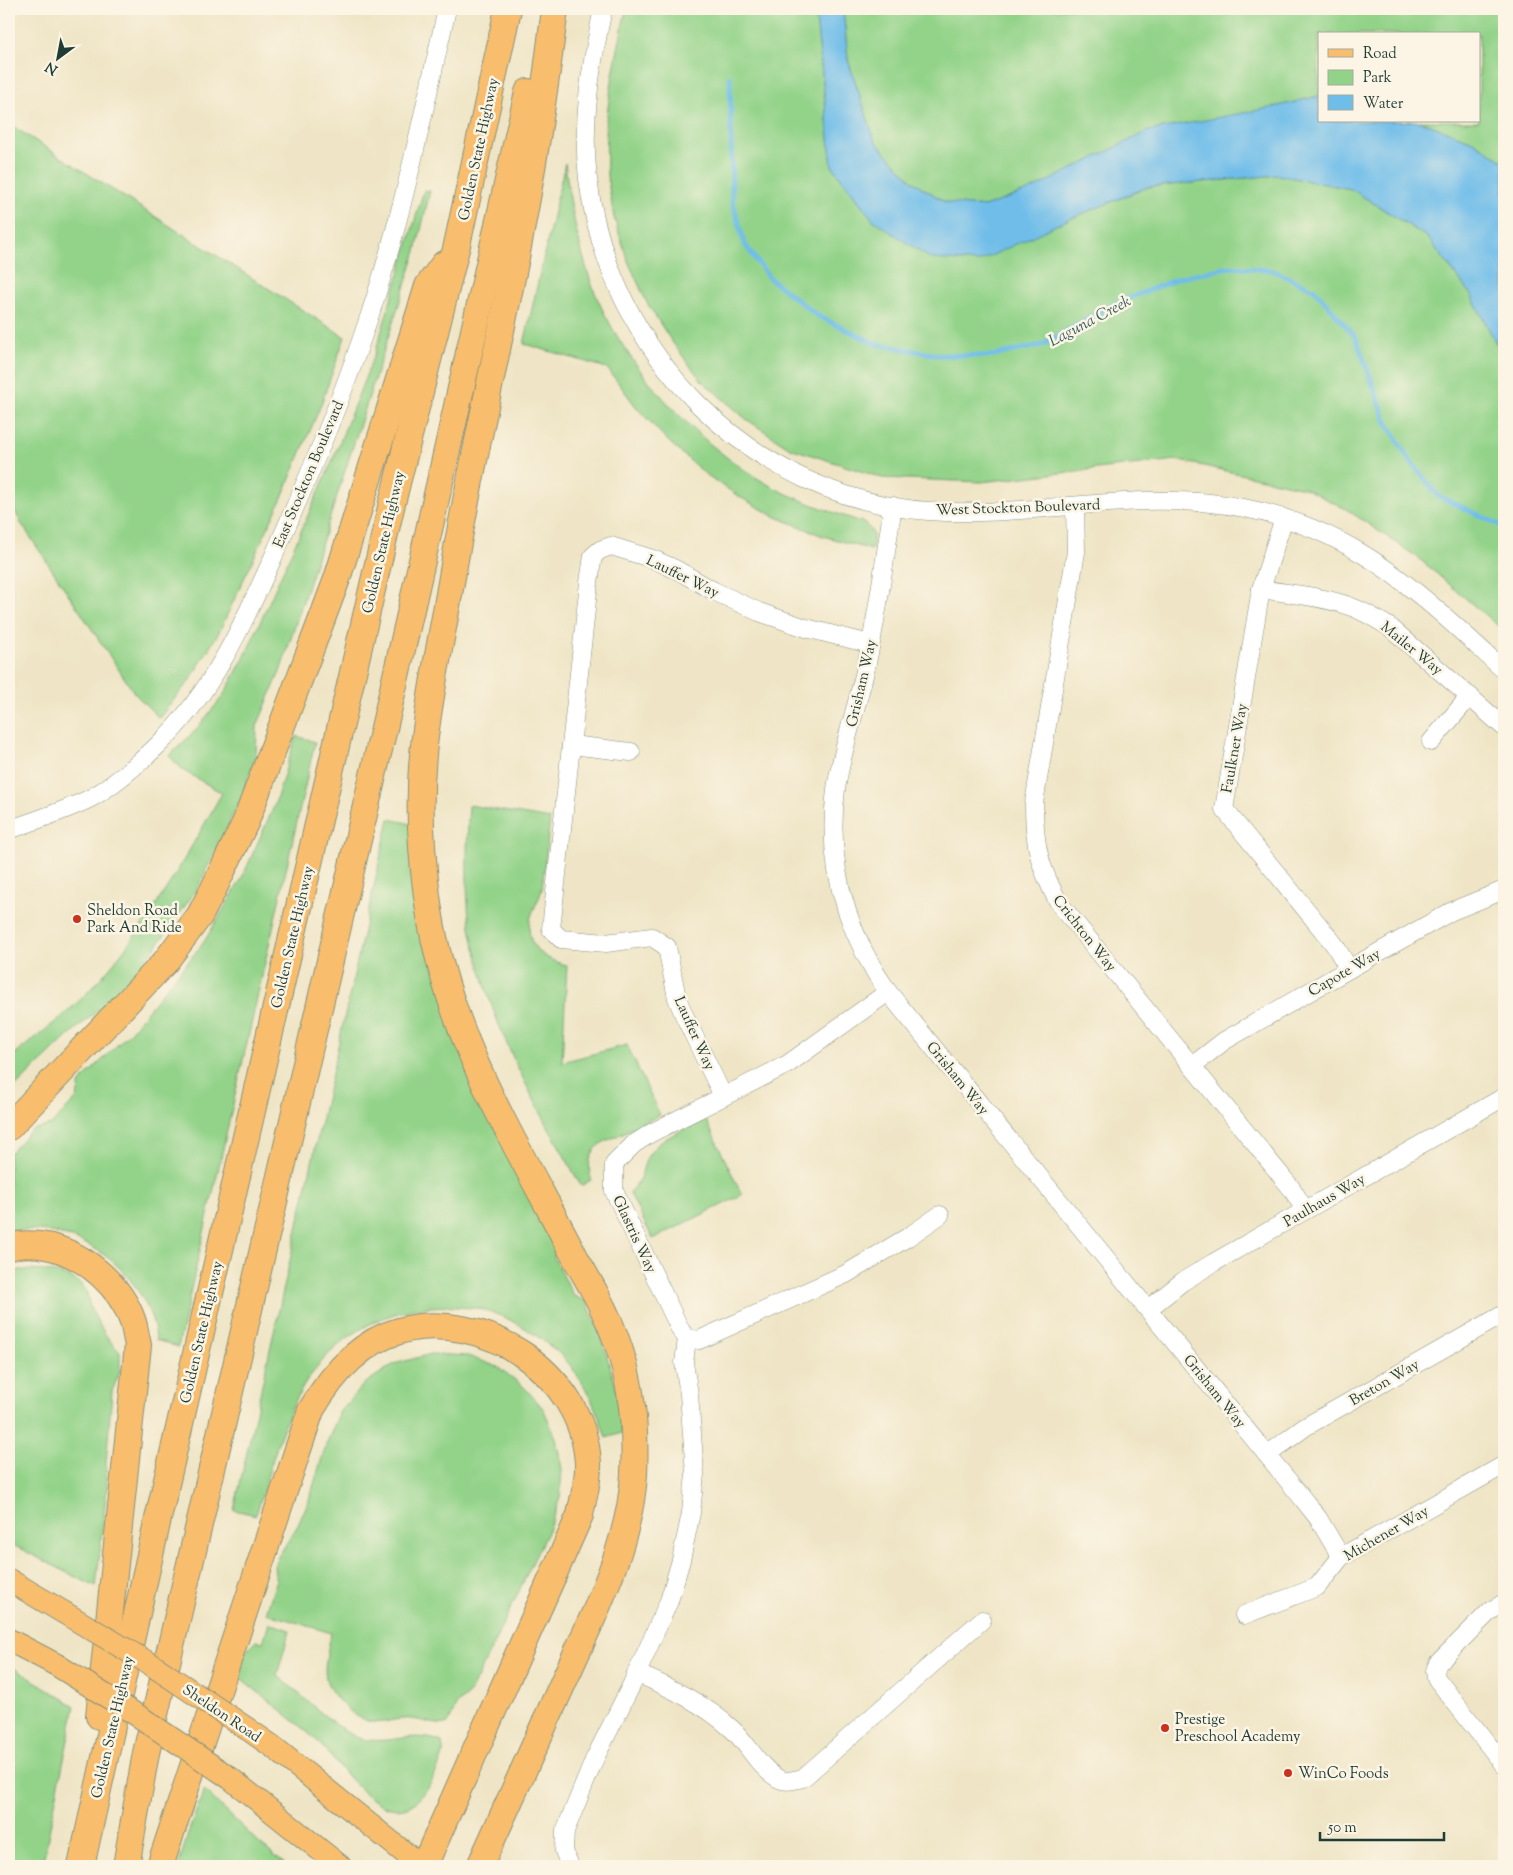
<svg xmlns="http://www.w3.org/2000/svg" width="1513" height="1875" font-family="'Sorts Mill Goudy',serif">
  <style>
    .green { fill: #93d389; stroke: #59885e }
    .water { fill: #6fbde9; stroke: #477d8e }
    .lines { fill: none; stroke-linecap: round; stroke-linejoin: round }
    .stream { stroke: #6fbde9; stroke-width: 5 }
    .minor-casing { stroke: #87917d; stroke-width: 19 }
    .major-casing { stroke: #87917d; stroke-width: 24 }
    .highway-casing { stroke: #87917d; stroke-width: 28 }
    .minor { stroke: #fff; stroke-width: 18 }
    .major { stroke: #f9be6d; stroke-width: 22 }
    .highway { stroke: #f9be6d; stroke-width: 26 }
    .major-bridge-casing { stroke: #87917d; stroke-width: 24; stroke-linecap: butt }
    .major-bridge { stroke: #f9be6d; stroke-width: 22 }
    .poi-dot { fill: #c8321e; stroke: #fcf5e5; stroke-width: 2 }
    .labels { text-anchor: middle; stroke-width: 5; stroke-linejoin: round; paint-order: stroke }
    .street-label { font-size: 15px; fill: #1f3d34; stroke: #fcf5e5 }
    .poi-label { font-size: 15px; fill: #1f3d34; stroke: #fcf5e5; text-anchor: start }
    .water-label { font-size: 16px; font-style: italic; fill: #335d61; stroke: #fcf5e5 }
  </style>
  <rect width="100%" height="100%" fill="#fcf5e5"/>
  <filter id="ink" filterUnits="userSpaceOnUse"><feTurbulence type="fractalNoise" baseFrequency=".02" numOctaves="2"/><feDisplacementMap in="SourceGraphic" scale="10" xChannelSelector="R" yChannelSelector="G"/><feConvolveMatrix kernelMatrix="1 2 1 2 8 2 1 2 1" color-interpolation-filters="sRGB"/></filter>
  <filter id="wash" filterUnits="userSpaceOnUse"><feTurbulence type="fractalNoise" baseFrequency=".0096" numOctaves="4" result="noise"/><feDisplacementMap in="SourceGraphic" scale="20" xChannelSelector="R" yChannelSelector="G"/><feGaussianBlur stdDeviation="1.12" result="paint"/><feColorMatrix in="noise" values="0 0 0 0 0 0 0 0 0 0 0 0 0 0 0 0 0 1.4 0 .05"/><feComposite in="paint" operator="in"/></filter>
  <g filter="url(#wash)">
    <rect width="100%" height="100%" fill="#efe5c6"/>
    <!-- green -->
    <g class="green">
      <polygon points="626,9 815,9 832,166 873,220 1067,220 1148,187 1278,175 1351,189 1427,237 1471,295 1504,358 1504,631 1417,557 1346,509 1304,488 1176,460 981,482 882,478 790,448 746,419 701,380 672,342 647,303 628,261 614,218 607,176 606,121 613,74"/>
      <polygon points="843,9 1504,9 1504,162 1473,141 1419,121 1479,121 1479,34 1319,34 1319,96 1274,107 984,207 945,202 912,181 875,141 848,60"/>
      <polygon points="9,124 345,337 320,407 281,500 219,632 190,680 159,718 135,694 21,523 9,500"/>
      <path d="M565 163C570 205 578 245 592 285 622 367 708 458 787 494 812 505 837 514 862 522 875 531 874 535 872 550L823 536 774 516 738 496 704 473 669 442 637 408 607 368 524 344Z"/>
      <path d="M424 190 430 191 416 251 280 672 257 726 256 756 239 802 197 889 156 947 108 1002 69 1035 9 1093V1059C33 1039 60 1020 82 998 140 940 182 864 222 793L184 771 169 756 195 731 223 696 245 656 331 464 375 353Z"/>
      <path d="M296 736 315 742 178 1347 156 1340C155 1323 149 1309 140 1294 113 1249 61 1223 9 1232V1154L31 1130 51 1125 77 1098 80 1082 130 1032 204 942 242 878 275 804Z"/>
      <path d="M469 805 550 819C547 842 545 865 542 888 540 900 532 909 530 921 525 947 545 960 567 965L562 1062 627 1045 660 1115 602 1143C588 1153 588 1165 591 1180L581 1186C541 1113 497 1040 478 959 475 948 471 937 470 926 465 886 467 845 469 805Z"/>
      <path d="M389 819 412 824 414 883 555 1241 554 1258 574 1296 587 1302 603 1342 615 1384 622 1433 606 1438C596 1407 584 1379 561 1355 555 1349 547 1344 541 1339 524 1326 504 1316 484 1310 476 1307 466 1308 458 1307 406 1303 358 1322 323 1360 284 1403 273 1462 256 1515L234 1510Z"/>
      <path d="M706 1120 742 1195 653 1239 629 1192C644 1178 640 1173 647 1158 658 1137 686 1129 706 1120Z"/>
      <path d="M20 1270C39 1270 72 1271 85 1289 88 1294 88 1301 90 1307 98 1323 107 1340 120 1352V1372L112 1391 106 1463 107 1487 96 1587 9 1543V1273Z"/>
      <path d="M431 1354 468 1356 498 1367 523 1386 543 1408 556 1438 562 1469 560 1498 549 1528 470 1693 457 1704 448 1724C437 1727 417 1717 403 1719 393 1719 383 1724 372 1722 354 1719 331 1697 326 1679 323 1664 329 1647 331 1633L266 1613 276 1582 274 1567 276 1560 298 1525 309 1500 326 1445 340 1411 364 1384 394 1364Z"/>
      <path d="M269 1623 290 1630 277 1675C296 1690 341 1734 362 1739 389 1745 415 1730 442 1742 442 1746 444 1750 443 1754 442 1761 430 1786 425 1792 387 1844 339 1761 314 1738 289 1716 262 1696 237 1675L245 1652 256 1641 263 1642Z"/>
      <polygon points="9,1665 75,1706 42,1866 9,1866"/>
      <polygon points="204,1790 260,1844 287,1866 178,1866 190,1828"/>
    </g>
    <!-- water -->
    <polygon class="water" points="815,9 843,9 848,60 875,141 912,181 945,202 984,207 1030,190 1148,131 1274,107 1319,96 1319,121 1419,121 1473,141 1504,162 1504,358 1471,295 1427,237 1351,189 1278,175 1148,187 1067,220 978,262 931,259 873,220 832,166"/>
    <g class="lines">
      <!-- stream -->
      <polyline class="stream" points="730,77 732,199 744,243 769,278 818,316 876,344 938,355 992,356 1042,345 1115,304 1179,278 1229,267 1272,270 1315,290 1356,338 1386,421 1408,458 1438,496 1504,527"/>
    </g>
  </g>
  <g filter="url(#ink)">
    <g class="lines">
      <!-- minor casing -->
      <g class="minor-casing">
        <g id="minor">
          <path d="M603 9C591 65 581 121 588 179 609 353 751 498 928 511 1033 519 1140 487 1244 508 1285 516 1326 532 1361 553 1413 584 1459 630 1504 670"/>
          <path d="M893 506C884 561 878 617 865 671 856 710 842 749 836 789 826 864 845 930 888 992L1299 1494 1318 1518 1341 1557"/>
          <path d="M1075 506 1076 552 1034 803C1034 844 1039 867 1059 903L1292 1189 1305 1210"/>
          <polyline points="1284,518 1261,589 1224,809 1334,944 1349,969"/>
          <path d="M1261 589C1290 594 1321 596 1349 606 1364 611 1378 620 1391 628L1504 727"/>
          <polyline points="1431,742 1470,696"/>
          <polyline points="571,745 631,752"/>
          <path d="M9 830C36 820 65 811 91 798 114 785 137 765 156 747 215 691 247 616 279 544 309 475 339 406 363 335 400 229 422 118 447 9"/>
          <polyline points="888,992 788,1064 651,1133 634,1144 614,1164 614,1191 681,1331 687,1338 699,1340 846,1274 908,1237 940,1215"/>
          <polyline points="1192,1066 1224,1041 1349,969 1452,911 1504,890"/>
          <polyline points="723,1096 684,1015 677,998 667,947 652,937 606,943 561,939 551,929 589,582 593,556 600,550 611,546 653,559 677,570 714,591 759,612 806,628 870,644"/>
          <polyline points="1148,1309 1182,1282 1213,1263 1504,1097"/>
          <polyline points="1267,1455 1305,1427 1504,1314"/>
          <polyline points="1504,1603 1490,1611 1438,1663 1435,1671 1436,1678 1504,1765"/>
          <polyline points="1244,1615 1317,1587 1341,1557 1504,1465"/>
          <path d="M636 1673C671 1688 705 1704 733 1730 748 1744 758 1766 777 1778 786 1783 794 1780 803 1778L982 1620"/>
          <polyline points="570,1866 564,1851 565,1831 595,1758 632,1684 669,1601 681,1560 691,1513 695,1474 689,1394 684,1363 687,1338"/>
        </g>
      </g>
      <!-- major casing -->
      <g class="major-casing">
        <g id="major">
          <polyline points="9,1580 63,1612"/>
          <polyline points="9,1640 55,1664"/>
          <polyline points="249,1730 272,1746 421,1866"/>
          <polyline points="230,1778 340,1866"/>
        </g>
      </g>
      <!-- highway casing -->
      <g class="highway-casing">
        <g id="highway">
          <polyline points="9,1127 165,962 200,915 212,892 246,821 337,579 428,286 444,264"/>
          <path d="M9 1247C22 1243 37 1244 51 1247 86 1256 121 1286 133 1322 135 1329 136 1337 138 1345L99 1716"/>
          <polyline points="81,1866 158,1519 392,503 457,245 508,9"/>
          <polyline points="126,1866 146,1753 391,698 528,92"/>
          <path d="M160 1866 311 1410C331 1376 359 1342 399 1331 483 1308 583 1373 588 1463 589 1480 583 1498 580 1515L424 1866"/>
          <path d="M480 1866 592 1619C612 1573 631 1525 634 1474 636 1431 632 1383 617 1342 607 1313 591 1285 576 1259 553 1214 528 1170 505 1125 468 1053 437 977 427 896 420 844 418 789 425 737 432 681 444 626 453 571 471 466 495 362 516 258 532 175 545 92 555 9"/>
        </g>
      </g>
      <!-- minor -->
      <use href="#minor" class="minor"/>
      <!-- major -->
      <use href="#major" class="major"/>
      <!-- highway -->
      <use href="#highway" class="highway"/>
      <!-- major-bridge casing -->
      <g class="major-bridge-casing">
        <g id="major-bridge">
          <polyline points="63,1612 152,1665 249,1730"/>
          <polyline points="55,1664 140,1717 230,1778"/>
        </g>
      </g>
      <!-- major-bridge -->
      <use href="#major-bridge" class="major-bridge"/>
    </g>
  </g>
  <!-- markers -->
  <g class="poi-dot">
    <circle cx="77" cy="919" r="5"/>
    <circle cx="1165" cy="1728" r="5"/>
    <circle cx="1288" cy="1773" r="5"/>
  </g>
  <g class="labels">
    <!-- street labels -->
    <g class="street-label">
      <text transform="translate(478 149) rotate(-78)" y="5">Golden State Highway</text>
      <text transform="translate(308 474) rotate(-67)" y="5">East Stockton Boulevard</text>
      <text transform="translate(1018 507) rotate(-2)" y="5">West Stockton Boulevard</text>
      <text transform="translate(383 542) rotate(-77)" y="5">Golden State Highway</text>
      <text transform="translate(683 576) rotate(26)" y="5">Lauffer Way</text>
      <text transform="translate(1412 648) rotate(39)" y="5">Mailer Way</text>
      <text transform="translate(861 683) rotate(-77)" y="5">Grisham Way</text>
      <text transform="translate(1234 748) rotate(-80)" y="5">Faulkner Way</text>
      <text transform="translate(1085 933) rotate(52)" y="5">Crichton Way</text>
      <text transform="translate(292 937) rotate(-77)" y="5">Golden State Highway</text>
      <text transform="translate(1344 972) rotate(-30)" y="5">Capote Way</text>
      <text transform="translate(695 1033) rotate(66)" y="5">Lauffer Way</text>
      <text transform="translate(958 1078) rotate(51)" y="5">Grisham Way</text>
      <text transform="translate(1324 1200) rotate(-30)" y="5">Paulhaus Way</text>
      <text transform="translate(635 1234) rotate(65)" y="5">Glastris Way</text>
      <text transform="translate(201 1332) rotate(-77)" y="5">Golden State Highway</text>
      <text transform="translate(1384 1382) rotate(-30)" y="5">Breton Way</text>
      <text transform="translate(1215 1391) rotate(51)" y="5">Grisham Way</text>
      <text transform="translate(1386 1533) rotate(-30)" y="5">Michener Way</text>
      <text transform="translate(222 1713) rotate(34)" y="5">Sheldon Road</text>
      <text transform="translate(112 1727) rotate(-77)" y="5">Golden State Highway</text>
    </g>
    <!-- poi labels -->
    <g class="poi-label">
      <text x="87" y="915">Sheldon Road<tspan x="87" dy="17">Park And Ride</tspan></text>
      <text x="1175" y="1724">Prestige<tspan x="1175" dy="17">Preschool Academy</tspan></text>
      <text x="1298" y="1778">WinCo Foods</text>
    </g>
    <!-- water labels -->
    <g class="water-label">
      <text transform="translate(1089 320) rotate(-28)" y="6">Laguna Creek</text>
    </g>
  </g>
  <!-- margin -->
  <rect width="1513" height="1875" fill="none" stroke="#fcf5e5" stroke-width="30"/>
  <!-- legend -->
  <rect x="1318" y="32" width="162" height="90" fill="#fcf5e5" stroke="#a4ab9e"/>
  <rect x="1328" y="49" width="25" height="8" fill="#f9be6d" stroke="#a4ab9e"/>
  <text x="1363" y="58" font-size="15" fill="#1f3d34">Road</text>
  <rect x="1328" y="70" width="25" height="15" fill="#93d389" stroke="#a4ab9e"/>
  <text x="1363" y="82" font-size="15" fill="#1f3d34">Park</text>
  <rect x="1328" y="95" width="25" height="15" fill="#6fbde9" stroke="#a4ab9e"/>
  <text x="1363" y="108" font-size="15" fill="#1f3d34">Water</text>
  <!-- north arrow -->
  <g transform="translate(58 58) rotate(212)" stroke="#fcf5e5" stroke-width="4" paint-order="stroke">
  <path d="M0-4L9 19L0 12L-9 19Z" fill="#1f3d34"/>
  <text y="-8" font-size="14" font-weight="bold" text-anchor="middle" fill="#1f3d34">N</text>
  </g>
  <!-- scale -->
  <path d="M1320 1832v8h124v-8" fill="none" stroke="#1f3d34" stroke-width="2.5"/>
  <text x="1328" y="1832" font-size="15" fill="#1f3d34" stroke="#fcf5e5" stroke-width="4" paint-order="stroke">50 m</text>
</svg>
